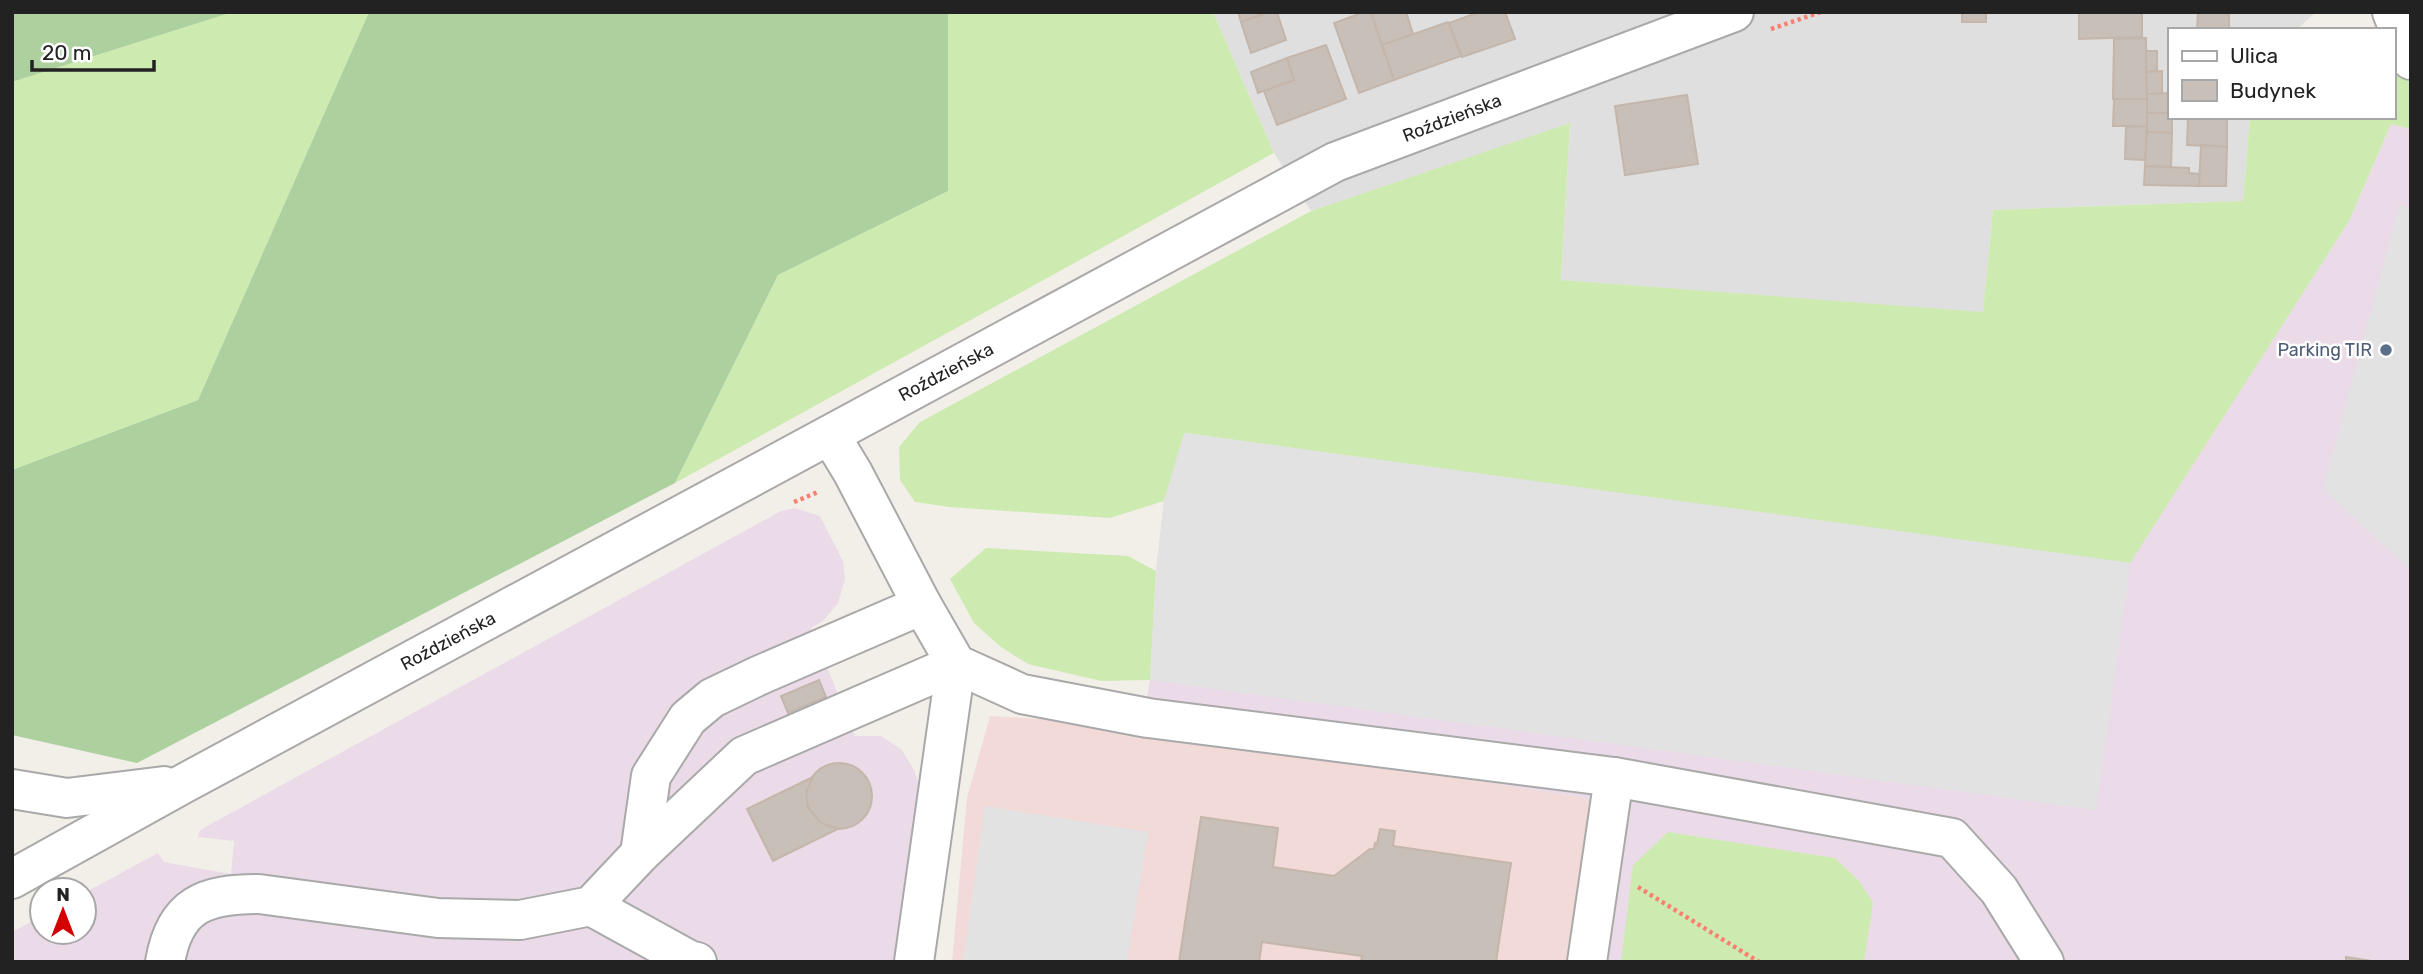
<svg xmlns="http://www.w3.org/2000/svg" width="2423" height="974" font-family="Rubik,sans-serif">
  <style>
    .residential { fill: #e0dfdf }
    .commercial { fill: #f2dad9 }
    .industrial { fill: #ebdbe8 }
    .grass { fill: #cdebb0 }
    .forest { fill: #add19e }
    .parking { fill: #e2e2e2 }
    .building { fill: #c7bfb8; stroke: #c4b6ab; stroke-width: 2 }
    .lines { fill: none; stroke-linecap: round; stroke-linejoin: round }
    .minor-casing { stroke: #a9a9a9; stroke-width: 42 }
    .path { stroke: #fa8072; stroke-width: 4.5; stroke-dasharray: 3.5 3.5; stroke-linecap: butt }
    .minor { stroke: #fff; stroke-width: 38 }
    .service-dot { fill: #5c6f8a; stroke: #fff; stroke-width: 2.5 }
    .labels { text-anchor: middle; stroke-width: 5; stroke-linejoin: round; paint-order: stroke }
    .street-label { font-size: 18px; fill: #222; stroke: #fff }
    .service-label { font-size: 18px; fill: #4e5e75; stroke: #fff; text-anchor: end }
  </style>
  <rect width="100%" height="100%" fill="#f2efe9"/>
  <!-- residential -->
  <polygon class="residential" points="1213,12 2316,12 2296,30 2169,30 2169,117 2250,117 2243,201 1993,210 1983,313 1561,280 1570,124 1311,211 1274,153"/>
  <!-- commercial -->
  <polygon class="commercial" points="990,716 1142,725 1621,804 1602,962 952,962 967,798"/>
  <!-- industrial -->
  <g class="industrial">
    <polygon points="2391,124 2411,129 2411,962 1602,962 1620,804 1142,725 1150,680 1156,571 1164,501 1184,433 2130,562 2349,221"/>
    <polygon points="795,508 820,516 843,561 845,579 838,603 823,621 811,628 855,736 881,736 902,750 914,770 921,791 896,962 12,962 12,932 42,916 42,932 84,932 84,893 158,853 164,862 231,874 234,841 198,837 200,830 781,511"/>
  </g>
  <!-- grass -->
  <g class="grass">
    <polygon points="233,12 369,12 198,400 12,470 12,82"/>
    <polygon points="948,12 1213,12 1274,153 675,483 778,275 948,191"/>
    <polygon points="2411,48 2411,129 2391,124 2349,221 2130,563 1185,433 1164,501 1110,518 949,507 915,502 900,480 899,447 920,422 1311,211 1570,123 1561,280 1983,312 1993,210 2243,201 2250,117 2393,117 2393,50"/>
    <polygon points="986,548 1128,556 1156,571 1150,680 1101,681 1028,664 1001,647 974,623 950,579"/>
    <polygon points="1668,832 1835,858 1859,881 1873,903 1864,962 1621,962 1633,865"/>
  </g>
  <!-- forest -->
  <g class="forest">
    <polygon points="12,12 233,12 12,82"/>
    <polygon points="369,12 948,12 948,191 778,275 675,483 137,763 12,735 12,470 198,400"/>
  </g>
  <!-- parking -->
  <g class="parking">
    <polygon points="2400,204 2411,211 2411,570 2323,489"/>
    <polygon points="1184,433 2130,563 2096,810 1150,680 1156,571 1164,501"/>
    <polygon points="2411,736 2411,898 2408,895"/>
    <polygon points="985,806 1148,832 1127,962 963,962"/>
  </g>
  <!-- building -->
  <g class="building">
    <polygon points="1238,12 1269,12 1241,22"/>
    <polygon points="1269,12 1277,12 1286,40 1251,53 1241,22"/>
    <polygon points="1364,12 1371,12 1394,80 1359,93 1334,23"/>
    <polygon points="1371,12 1406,12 1413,34 1382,45"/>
    <polygon points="1479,12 1505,12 1515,39 1462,57 1449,23"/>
    <rect x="1962" y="12" width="24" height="10"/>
    <polygon points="2079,12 2142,12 2142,37 2079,39"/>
    <polygon points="2198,12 2229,12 2229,30 2197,30"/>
    <polygon points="1448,22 1461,56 1394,80 1382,45"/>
    <polygon points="2146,38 2147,99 2113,99 2114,39"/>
    <polygon points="1326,45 1346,99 1277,125 1264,91 1294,80 1287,58"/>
    <polygon points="2146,51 2157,51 2157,71 2146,72"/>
    <polygon points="1287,58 1294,80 1258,93 1251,72"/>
    <polygon points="2162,71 2162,94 2147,94 2146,72"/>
    <polygon points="2169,93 2169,113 2147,113 2147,94"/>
    <polygon points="1687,95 1698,164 1625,175 1615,106"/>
    <polygon points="2114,99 2147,99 2147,126 2113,126"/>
    <polygon points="2147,113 2169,113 2169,117 2172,117 2172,133 2147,132"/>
    <polygon points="2188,117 2227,119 2227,147 2187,145"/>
    <polygon points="2147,126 2145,160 2125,159 2126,127"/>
    <polygon points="2147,132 2172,133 2171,167 2145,166"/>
    <polygon points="2201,145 2227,147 2226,186 2199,186"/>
    <polygon points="2145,166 2189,168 2189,173 2199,174 2199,186 2144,185"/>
    <polygon points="819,680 826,697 788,713 781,696"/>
    <circle cx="839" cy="796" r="33"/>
    <polygon points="813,777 806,792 808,808 821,823 838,829 773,861 747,809"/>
    <polygon points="1201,817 1278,828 1273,867 1334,876 1370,849 1374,849 1375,843 1377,844 1380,829 1395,831 1393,846 1511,863 1496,962 1361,962 1362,956 1262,942 1259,962 1179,962"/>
    <polygon points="2346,957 2378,962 2346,962"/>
  </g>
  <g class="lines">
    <!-- minor casing -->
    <g class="minor-casing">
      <g id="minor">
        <polyline points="2392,12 2411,60"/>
        <polyline points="830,435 853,473 922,605 956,664 1022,694 1148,718 1614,777 1952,838 1999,890 2044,962"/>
        <polyline points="12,789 67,798 164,786"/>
        <polyline points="640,854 651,776 688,718 712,698 760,675 922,605"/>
        <polyline points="12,879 183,784 1335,162 1734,12"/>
        <polyline points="591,906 689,960 697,962"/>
        <path d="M165 962C175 904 205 894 259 894L438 918 520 920 591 906 640 854 744 756 956 664"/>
        <polyline points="914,962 956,664"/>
        <polyline points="1587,962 1614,777"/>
      </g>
    </g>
    <!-- path -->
    <g class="path">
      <polyline points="1771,29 1821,12"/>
      <polyline points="794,502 818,492"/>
      <polyline points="1638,887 1759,962"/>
    </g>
    <!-- minor -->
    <use href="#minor" class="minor"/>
  </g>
  <!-- markers -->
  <circle class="service-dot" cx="2386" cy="350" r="7"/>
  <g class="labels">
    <!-- street labels -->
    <g class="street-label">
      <text transform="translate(1452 118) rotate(-21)" y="6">Roździeńska</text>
      <text transform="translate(946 372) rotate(-28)" y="6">Roździeńska</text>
      <text transform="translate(448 641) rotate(-28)" y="6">Roździeńska</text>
    </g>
    <!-- service labels -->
    <g class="service-label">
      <text x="2372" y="356">Parking TIR</text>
    </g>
  </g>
  <!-- border -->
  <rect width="2423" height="974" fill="none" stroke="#222222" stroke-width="28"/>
  <!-- legend -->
  <rect x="2168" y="28" width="228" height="91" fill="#ffffff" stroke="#a7a7a7" stroke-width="2"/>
  <rect x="2182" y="51" width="35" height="10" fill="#ffffff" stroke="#a7a7a7" stroke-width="2"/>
  <text x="2230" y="63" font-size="21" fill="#222222">Ulica</text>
  <rect x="2182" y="80" width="35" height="21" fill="#c7bfb8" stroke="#a7a7a7" stroke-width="2"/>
  <text x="2230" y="98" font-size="21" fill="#222222">Budynek</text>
  <!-- north arrow -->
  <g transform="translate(63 911)"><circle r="33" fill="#ffffff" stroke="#a7a7a7" stroke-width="2"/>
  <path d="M0-5L12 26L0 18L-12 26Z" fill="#d40000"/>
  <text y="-10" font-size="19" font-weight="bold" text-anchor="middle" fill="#222222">N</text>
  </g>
  <!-- scale -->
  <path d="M32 60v10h122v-10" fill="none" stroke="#222222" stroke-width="3.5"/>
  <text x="42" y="60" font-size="21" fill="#222222" stroke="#ffffff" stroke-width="5" paint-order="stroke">20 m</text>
</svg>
